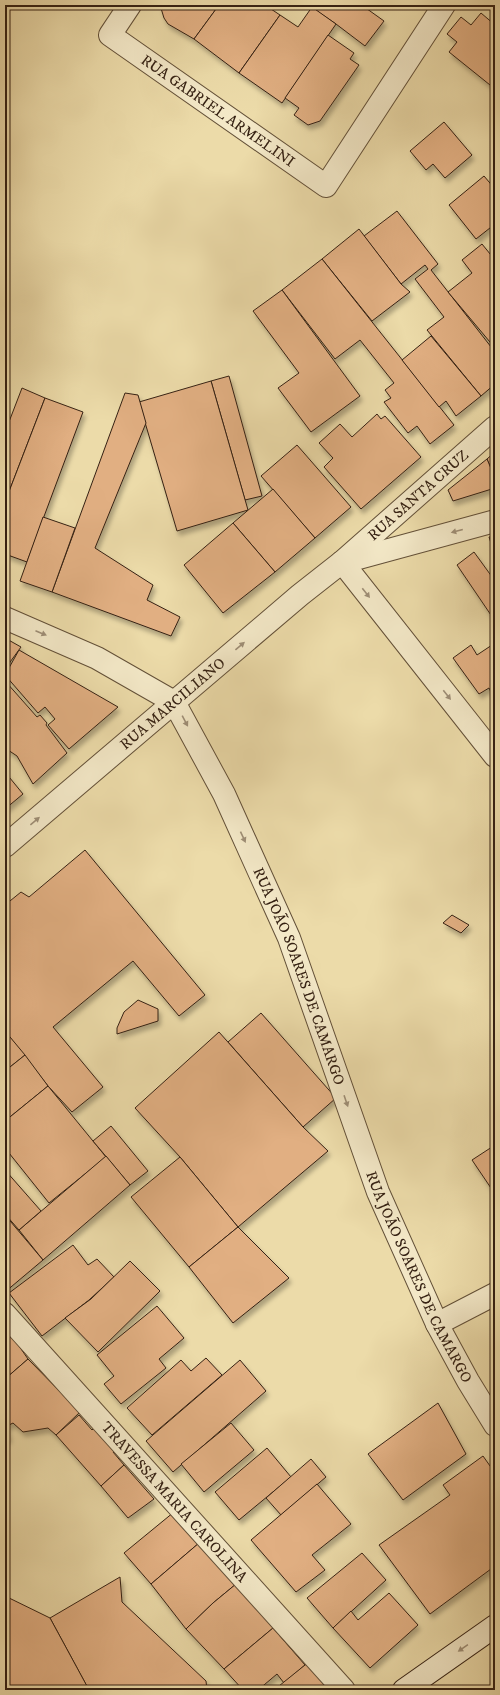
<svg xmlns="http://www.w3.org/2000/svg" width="500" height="1695" font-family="'IM FELL DW Pica',serif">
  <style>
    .building { fill: #e1af82; stroke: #352113; filter: url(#shadow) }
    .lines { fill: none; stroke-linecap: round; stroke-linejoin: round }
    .minor-casing { stroke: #635038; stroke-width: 24 }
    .tertiary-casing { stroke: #635038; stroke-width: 24 }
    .secondary-casing { stroke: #352113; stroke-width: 24 }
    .minor { stroke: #f3e8c7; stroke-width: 22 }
    .tertiary { stroke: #f3e8c7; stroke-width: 22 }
    .secondary { stroke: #f3e8c7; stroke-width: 22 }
    .oneway { fill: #9e8e76 }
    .labels { text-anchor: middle; stroke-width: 3.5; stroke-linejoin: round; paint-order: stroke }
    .street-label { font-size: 15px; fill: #352113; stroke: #f3e8c7 }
  </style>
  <defs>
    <filter id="shadow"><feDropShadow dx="2.5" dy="4.5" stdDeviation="2" flood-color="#0004"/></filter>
  </defs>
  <rect width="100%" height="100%" fill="#ecdba9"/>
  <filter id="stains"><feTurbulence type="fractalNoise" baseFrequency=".005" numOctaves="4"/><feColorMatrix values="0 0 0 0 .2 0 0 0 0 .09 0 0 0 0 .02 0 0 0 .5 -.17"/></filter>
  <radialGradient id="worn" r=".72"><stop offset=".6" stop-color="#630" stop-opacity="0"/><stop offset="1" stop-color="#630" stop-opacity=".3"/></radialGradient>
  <!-- building -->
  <g class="building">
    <polygon points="160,5 219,5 194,39 168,24 164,18"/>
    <polygon points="219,5 265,5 280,15 239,73 194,39"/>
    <polygon points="308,5 364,5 363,6 384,21 365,46 336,24"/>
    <polygon points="312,7 336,24 282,103 239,73 280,15 298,27"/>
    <polygon points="481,13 495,25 495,89 449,52 457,42 447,34 461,17 471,25"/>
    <polygon points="328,35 354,53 350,59 359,65 320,121 308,125 294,115 299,108 285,98"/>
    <polygon points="444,122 472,155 445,178 433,164 426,170 410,151"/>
    <polygon points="484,176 495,189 495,224 476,239 449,205"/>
    <polygon points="397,211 438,264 431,270 495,352 495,384 481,396 427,330 444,317 415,279 428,269 425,265 401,284 364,236"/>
    <polygon points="359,229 401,284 410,292 372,321 322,259"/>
    <polygon points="482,244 495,260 495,348 448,292 472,273 462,260"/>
    <polygon points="322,259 454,425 430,444 417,426 408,433 384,402 391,398 385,390 394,383 360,340 335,359 282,290"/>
    <polygon points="282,290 360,396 311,432 278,388 299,373 253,311"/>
    <polygon points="431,336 481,396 456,416 446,401 439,407 402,360"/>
    <polygon points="229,376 262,496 245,500 211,381"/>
    <polygon points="211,381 248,510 177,531 139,402"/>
    <polygon points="22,388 45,398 5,502 5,426 7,427"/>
    <polygon points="125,393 138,395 146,423 95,548 153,585 147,600 180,617 171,636 52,592"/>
    <polygon points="45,398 83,412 27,562 5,554 5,502"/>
    <polygon points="377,414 381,419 385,416 421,457 361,509 324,467 333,458 319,443 340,424 352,437"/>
    <polygon points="297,445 351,507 315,538 261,476"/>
    <polygon points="495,452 495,478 487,459"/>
    <polygon points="487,459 495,478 495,488 453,501 448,490"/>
    <polygon points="273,489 315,538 275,572 233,523"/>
    <polygon points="43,517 75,528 52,592 20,581"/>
    <polygon points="233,523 275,572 223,613 184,565"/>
    <polygon points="495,536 495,556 489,537"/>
    <polygon points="474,552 495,581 495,621 457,565"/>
    <polygon points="5,638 21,647 5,669"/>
    <polygon points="495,643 495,689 491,692 489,688 479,694 453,658 471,645 477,655"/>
    <polygon points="19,650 118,707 69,749 48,725 55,719 45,707 38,713 5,675"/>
    <polygon points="6,682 37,717 40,715 47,723 46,725 67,753 33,784 17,756 5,748 5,684"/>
    <polygon points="5,772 23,794 5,809"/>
    <polygon points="85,850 205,995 179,1016 133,961 53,1027 103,1087 72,1112 48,1086 5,1031 5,905 21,892 29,897"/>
    <polygon points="452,915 469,925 461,933 443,923"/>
    <polygon points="138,1000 158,1009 158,1021 117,1034 117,1028 124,1012"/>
    <polygon points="261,1013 336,1098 303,1127 228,1042"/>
    <polygon points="5,1031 25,1055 5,1071"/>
    <polygon points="219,1032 303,1127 328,1151 238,1227 180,1157 135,1108"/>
    <polygon points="25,1055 48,1086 5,1121 5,1071"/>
    <polygon points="48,1086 106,1157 49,1203 5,1148 5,1121"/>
    <polygon points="111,1126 148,1171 130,1185 93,1141"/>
    <polygon points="495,1145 495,1194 472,1160"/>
    <polygon points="106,1156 130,1185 43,1260 19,1230"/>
    <polygon points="180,1157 238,1227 189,1267 131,1197"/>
    <polygon points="5,1170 41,1211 19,1230 5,1214"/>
    <polygon points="5,1215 43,1260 5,1292"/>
    <polygon points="238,1227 289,1278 233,1323 189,1267"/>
    <polygon points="73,1245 88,1265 97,1259 114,1277 89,1300 42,1336 9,1293"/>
    <polygon points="130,1261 160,1291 98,1352 65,1318 91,1299"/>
    <polygon points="157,1306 184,1338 159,1359 166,1368 121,1404 104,1384 114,1376 97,1355"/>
    <polygon points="10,1333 28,1359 5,1379 5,1338"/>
    <polygon points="206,1358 222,1375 152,1435 127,1408 181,1360 191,1371"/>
    <polygon points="28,1359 80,1412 56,1435 48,1428 23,1432 13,1423 7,1426 9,1439 5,1439 5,1379"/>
    <polygon points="240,1360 266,1391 173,1472 146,1441"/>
    <polygon points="438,1403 466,1454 403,1500 368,1454"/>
    <polygon points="79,1415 92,1430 99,1423 119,1446 113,1452 124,1465 101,1486 56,1435"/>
    <polygon points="231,1423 254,1450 204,1492 181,1464"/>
    <polygon points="267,1448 291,1477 239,1520 215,1492"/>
    <polygon points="483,1456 495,1473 495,1566 430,1614 379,1545 450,1495 443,1485"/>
    <polygon points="311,1459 326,1477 281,1515 266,1498"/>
    <polygon points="124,1465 154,1499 128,1518 101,1486"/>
    <polygon points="317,1484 351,1524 312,1555 325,1570 296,1592 251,1540"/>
    <polygon points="174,1512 199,1543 151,1584 124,1553"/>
    <polygon points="199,1543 236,1584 213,1603 186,1629 151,1584"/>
    <polygon points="362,1553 386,1580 333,1628 307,1598"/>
    <polygon points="120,1577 122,1602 206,1681 207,1690 89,1690 50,1618"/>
    <polygon points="236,1584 273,1628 224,1669 186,1629 213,1603"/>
    <polygon points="389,1593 418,1625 370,1668 333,1628 351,1611 358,1620"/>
    <polygon points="5,1596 50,1618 88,1688 85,1690 5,1690"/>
    <polygon points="273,1628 305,1665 284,1683 277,1674 258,1690 243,1690 224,1669"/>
    <polygon points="313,1661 334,1690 274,1690 305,1665"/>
  </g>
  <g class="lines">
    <!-- minor casing -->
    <g class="minor-casing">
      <g id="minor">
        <path id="s1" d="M130 5 110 35 326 186 444 5"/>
        <polyline points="342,562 495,756"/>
        <path id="s2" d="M5 1314 344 1690"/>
        <polyline points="437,1324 495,1294"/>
      </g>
    </g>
    <!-- tertiary casing -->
    <g class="tertiary-casing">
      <g id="tertiary">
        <polyline points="348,561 495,521"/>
        <path id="s3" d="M5 618 97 658 174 702 224 794 289 938 378 1192 437 1324 468 1381 495 1425"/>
        <path id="s4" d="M5 846 300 595 342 562 495 427"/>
      </g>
    </g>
    <!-- secondary casing -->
    <g class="secondary-casing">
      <polyline id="secondary" points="404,1690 495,1626"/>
    </g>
    <!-- minor -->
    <use href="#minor" class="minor"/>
    <!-- tertiary -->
    <use href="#tertiary" class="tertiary"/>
    <!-- secondary -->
    <use href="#secondary" class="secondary"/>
  </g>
  <!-- one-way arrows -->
  <defs><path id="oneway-solid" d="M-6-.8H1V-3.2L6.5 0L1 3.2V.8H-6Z"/></defs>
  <g class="oneway">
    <use href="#oneway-solid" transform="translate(457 531) rotate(165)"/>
    <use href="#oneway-solid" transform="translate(366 593) rotate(52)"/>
    <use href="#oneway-solid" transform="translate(41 633) rotate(23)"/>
    <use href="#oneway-solid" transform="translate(240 646) rotate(-40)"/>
    <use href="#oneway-solid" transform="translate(447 695) rotate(52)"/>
    <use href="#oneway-solid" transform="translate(185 721) rotate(62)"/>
    <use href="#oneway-solid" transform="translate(35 821) rotate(-40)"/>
    <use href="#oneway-solid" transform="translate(243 837) rotate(65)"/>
    <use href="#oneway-solid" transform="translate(346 1101) rotate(71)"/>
    <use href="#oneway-solid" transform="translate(463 1648) rotate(145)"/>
  </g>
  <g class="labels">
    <!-- street labels -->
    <g class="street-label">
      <text dy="5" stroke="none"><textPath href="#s1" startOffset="168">RUA GABRIEL ARMELINI</textPath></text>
      <text dy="5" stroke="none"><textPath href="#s4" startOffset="542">RUA SANTA CRUZ</textPath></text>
      <text dy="5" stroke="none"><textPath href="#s4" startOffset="220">RUA MARCILIANO</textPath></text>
      <text dy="5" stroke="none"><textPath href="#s3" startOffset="491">RUA JOÃO SOARES DE CAMARGO</textPath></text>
      <text dy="5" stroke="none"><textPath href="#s3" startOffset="815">RUA JOÃO SOARES DE CAMARGO</textPath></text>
      <text dy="5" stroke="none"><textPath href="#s2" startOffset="253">TRAVESSA MARIA CAROLINA</textPath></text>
    </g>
  </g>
  <!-- margin -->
  <rect width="500" height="1695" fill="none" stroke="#ecdba9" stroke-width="20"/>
  <rect x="6" y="6" width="488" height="1683" fill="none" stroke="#352113" stroke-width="2"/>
  <rect x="10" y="10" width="480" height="1675" fill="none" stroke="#352113"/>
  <rect width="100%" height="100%" filter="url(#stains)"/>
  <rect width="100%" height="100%" fill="url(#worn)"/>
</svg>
